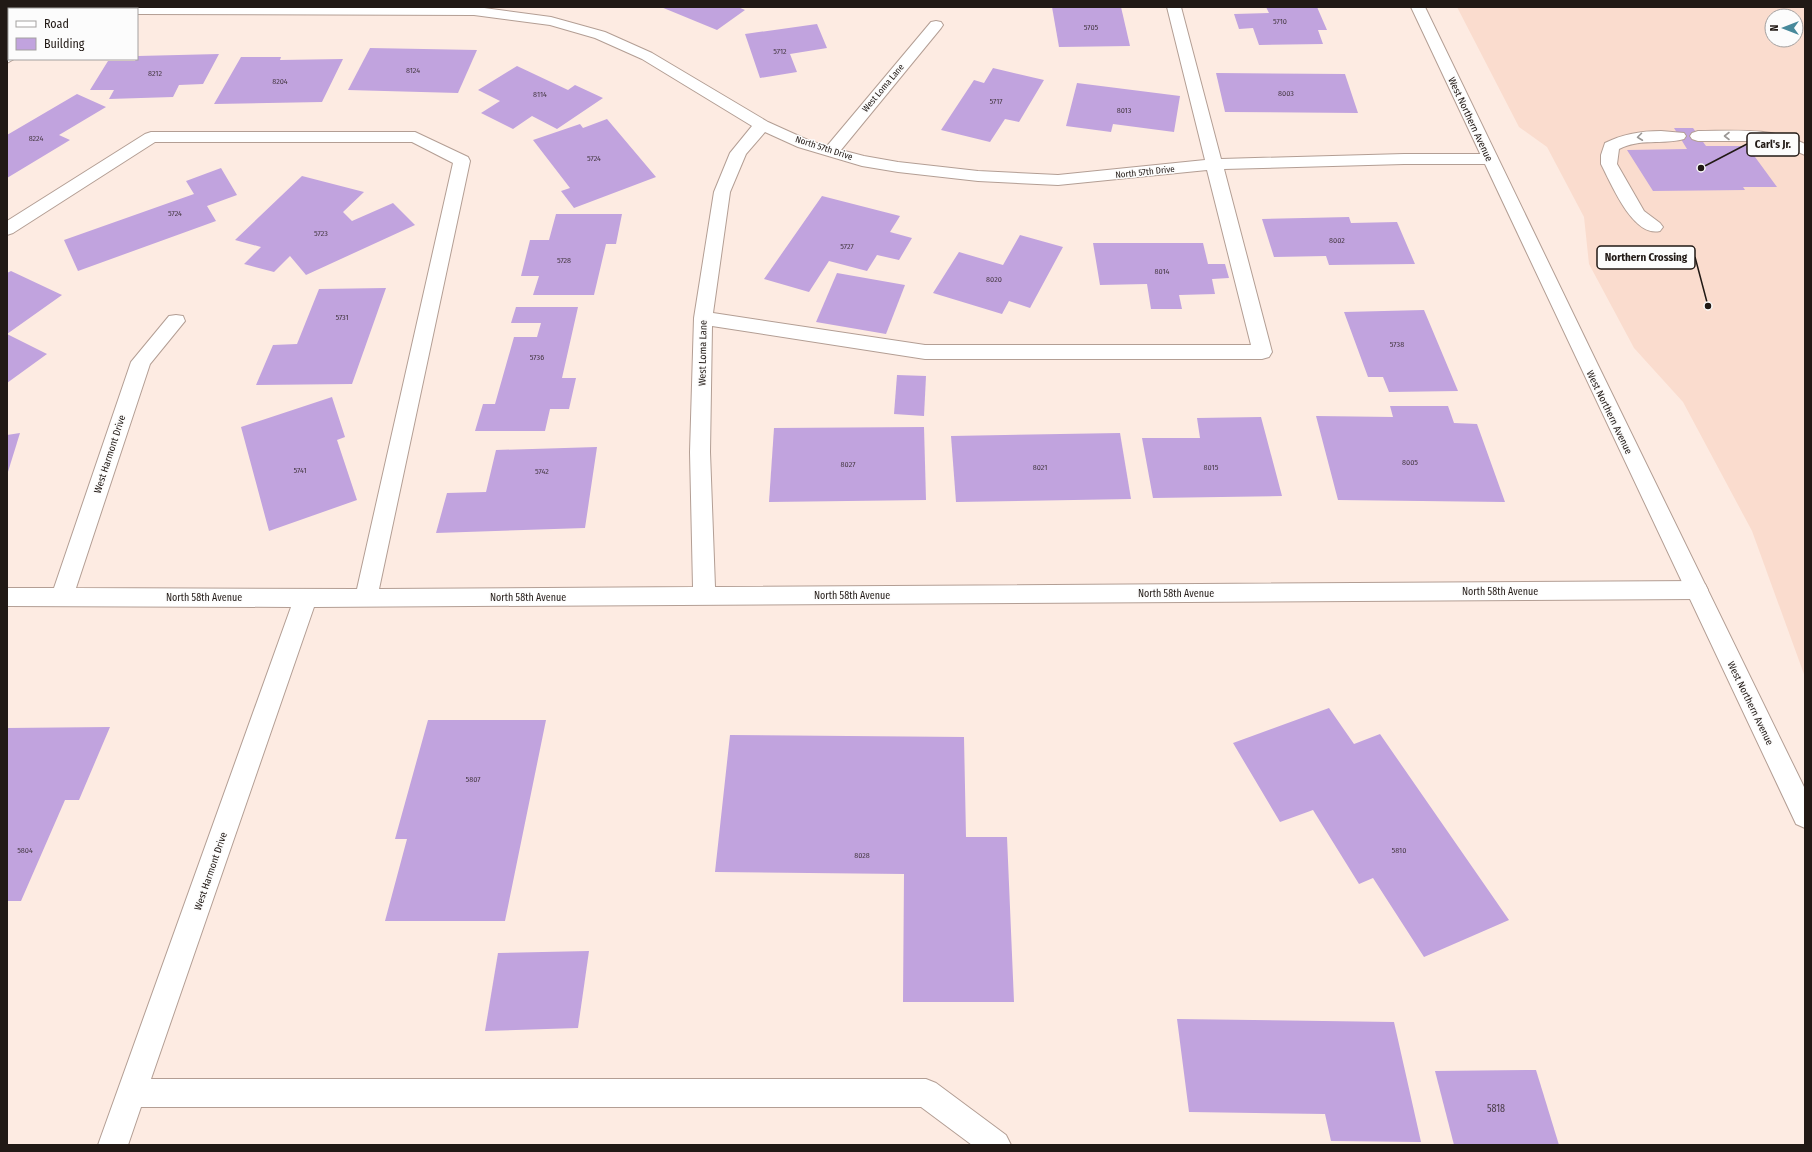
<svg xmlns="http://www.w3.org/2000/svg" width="1812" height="1152" font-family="'Fira Sans Condensed',sans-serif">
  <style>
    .built { fill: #fadcce; fill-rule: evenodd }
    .building { fill: #c1a3de }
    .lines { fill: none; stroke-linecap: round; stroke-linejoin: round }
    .minor-casing { stroke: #b39e94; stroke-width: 2 }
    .major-casing { stroke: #b39e94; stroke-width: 2 }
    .minor { fill: #fff; fill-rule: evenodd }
    .major { fill: #fff; fill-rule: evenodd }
    .oneway { stroke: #9b9896 }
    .labels { text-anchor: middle; stroke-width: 3; stroke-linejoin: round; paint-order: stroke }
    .number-label { font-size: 8px; fill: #493c47 }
    .far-street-label { font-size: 9px; fill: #211915; stroke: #fcfcfc }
    .street-label { font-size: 10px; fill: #211915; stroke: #fcfcfc }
    .near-number-label { font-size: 10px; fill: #493c47 }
    .leader { fill: none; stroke: #211915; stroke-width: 1.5 }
    .callout-dot { fill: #211915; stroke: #fcfcfc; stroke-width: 1.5 }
    .callout { fill: #fcfcfc; stroke: #211915; stroke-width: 1.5 }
    .callout-label { font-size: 11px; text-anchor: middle; font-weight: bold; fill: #211915 }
  </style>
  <rect width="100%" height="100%" fill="#fdebe2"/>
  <!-- built -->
  <path class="built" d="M1457 7H1805V677L1752 531 1683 402 1634 348 1589 264 1584 217 1547 147 1519 127ZM1772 16H1796V40H1772Z"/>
  <!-- building -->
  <g class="building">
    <polygon points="661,7 738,7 745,10 717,30"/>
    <polygon points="1052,7 1121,7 1130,46 1059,47"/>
    <polygon points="1266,7 1317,7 1327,30 1318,30 1323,44 1259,45 1253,28 1239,29 1234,14 1269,13"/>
    <polygon points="817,24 827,48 790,54 797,72 760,78 745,34"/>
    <polygon points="370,48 477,50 458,93 348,90"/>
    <polygon points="219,54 203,84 179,85 173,97 109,99 114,90 90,90 108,61 135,61 138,56"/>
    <polygon points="241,57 281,57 280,60 343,59 322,102 214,104"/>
    <polygon points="517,66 568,90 575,85 603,98 557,129 532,116 513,129 481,113 500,101 478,90"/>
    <polygon points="993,68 1044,80 1019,122 1005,119 990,142 941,130 974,80 984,83"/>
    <polygon points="1216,73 1345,74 1358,113 1225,112"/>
    <polygon points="1077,83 1180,96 1174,132 1113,124 1111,132 1066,126"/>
    <polygon points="77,94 106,107 59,135 70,140 7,178 7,135"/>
    <polygon points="607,119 656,177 574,208 561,191 570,188 533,140 580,124 583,128"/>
    <polygon points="1674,128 1693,128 1706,146 1747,146 1777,187 1743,187 1745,190 1653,191 1627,150 1687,149"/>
    <polygon points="221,168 237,195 207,206 216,221 78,271 64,240 194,194 186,181"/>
    <polygon points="302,176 364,192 343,212 352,221 393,203 415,225 306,275 290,256 274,272 244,264 261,247 235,240"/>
    <polygon points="822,196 900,216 890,232 912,238 899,260 877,255 867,271 829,261 809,292 764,279"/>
    <polygon points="556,214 622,214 616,244 606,244 594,295 533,295 539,276 521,276 530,240 549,240"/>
    <polygon points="1349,217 1351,223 1397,222 1415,264 1329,265 1326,256 1274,257 1262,219"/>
    <polygon points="1020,235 1063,247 1030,308 1009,301 1002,314 933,293 959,252 1003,265"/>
    <polygon points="1093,243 1203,243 1208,264 1225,264 1229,278 1212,279 1215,294 1179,295 1182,309 1151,309 1147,284 1100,285"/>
    <polygon points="11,271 62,295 7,334 47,354 7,383 7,273"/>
    <polygon points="837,273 905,285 886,334 816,322"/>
    <polygon points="386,288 352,384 256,385 273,345 297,344 319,289"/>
    <polygon points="516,307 578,307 562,378 576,378 569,409 550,409 545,431 475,431 483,404 495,404 514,337 537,337 541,323 511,323"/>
    <polygon points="1424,310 1458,391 1389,392 1383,377 1368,377 1344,312"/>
    <polygon points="897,375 926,376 924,416 894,414"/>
    <polygon points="332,397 345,437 337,440 357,500 269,531 241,427"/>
    <polygon points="1390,406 1448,406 1454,423 1477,424 1505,502 1338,500 1316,416 1393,417"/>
    <polygon points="1261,417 1282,496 1153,498 1142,438 1200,438 1197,418"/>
    <polygon points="924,427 926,500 769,502 774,428"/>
    <polygon points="20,433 7,475 7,435"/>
    <polygon points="1120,433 1131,499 956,502 951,436"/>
    <polygon points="597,447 585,528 436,533 447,493 486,492 496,450"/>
    <polygon points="1329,708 1354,744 1380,734 1509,920 1424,957 1373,878 1359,884 1313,810 1280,822 1233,743"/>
    <polygon points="428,720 546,720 505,921 385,921 407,839 395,839"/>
    <polygon points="110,727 79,800 65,800 21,901 7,901 7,728"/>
    <polygon points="730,735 964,737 966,837 1007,837 1014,1002 903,1002 904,874 715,872"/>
    <polygon points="589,951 578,1028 485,1031 498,953"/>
    <polygon points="1177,1019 1394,1022 1421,1142 1331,1141 1325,1114 1189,1112"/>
    <polygon points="1536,1070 1559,1145 1454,1145 1435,1071"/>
  </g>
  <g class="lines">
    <!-- minor casing -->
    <g class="minor-casing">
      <g id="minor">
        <path d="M132 7H477L551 17 605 32 652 53 768 122 810 141 827 146 931 22 936 21 941 22 943 25 941 28 841 150 864 156 898 162 978 171 1058 175 1205 160 1167 7H1181L1221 159 1404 154H1490L1496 155 1498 159 1496 163 1490 164H1404L1224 169 1272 352 1269 357 1262 359H925L712 326 710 452 715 587 1697 581 1705 584 1708 590 1705 596 1697 599 314 607 151 1079H926L936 1083 1006 1135 1011 1145H972L921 1107H141L128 1145H98L291 607 7 606V588H54L131 362 169 316 176 315 183 316 185 321 150 364 76 588 357 589 453 163 412 142H155L13 233 7 235V221L145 134 151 132H415L468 157 470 161 379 589 693 587 690 452 694 318 714 192 730 153 752 126 642 59 595 38 550 25 474 15 137 14V9H130ZM765 132 798 147 862 166 898 172 978 181 1058 185 1207 170 1251 345H925L713 313 730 192 746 154Z"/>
        <polygon points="9,51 9,59 14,59 7,63 7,52"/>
        <path d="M1661 131 1684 133 1686 136 1684 139C1662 145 1640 138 1619 149L1617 164 1644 211 1660 223 1663 227 1660 231C1633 238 1611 183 1601 164V155L1605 143C1623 134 1641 131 1661 131Z"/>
        <path d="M1698 131C1734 131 1772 127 1805 144V155L1782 145 1760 141H1698L1692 139 1690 136 1692 133Z"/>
      </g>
    </g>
    <!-- major casing -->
    <g class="major-casing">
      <polygon id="major" points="1411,7 1425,7 1597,363 1805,789 1805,828 1796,824"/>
    </g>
    <!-- minor -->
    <use href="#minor" class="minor"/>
    <!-- major -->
    <use href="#major" class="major"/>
  </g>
  <!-- one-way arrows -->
  <defs><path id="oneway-chevron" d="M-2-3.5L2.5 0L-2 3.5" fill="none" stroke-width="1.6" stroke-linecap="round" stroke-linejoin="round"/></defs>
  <g class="oneway">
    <use href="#oneway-chevron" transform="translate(1727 136) rotate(-180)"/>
    <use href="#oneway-chevron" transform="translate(1640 137) rotate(173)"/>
  </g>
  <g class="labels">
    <!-- number labels -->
    <g class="number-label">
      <text x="1280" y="24">5710</text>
      <text x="1091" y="30">5705</text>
      <text x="780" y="54">5712</text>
      <text x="413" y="73">8124</text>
      <text x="155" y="76">8212</text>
      <text x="280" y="84">8204</text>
      <text x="1286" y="96">8003</text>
      <text x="540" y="97">8114</text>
      <text x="996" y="104">5717</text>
      <text x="1124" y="113">8013</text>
      <text x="36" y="141">8224</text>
      <text x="594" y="161">5724</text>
      <text x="175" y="216">5724</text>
      <text x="321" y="236">5723</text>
      <text x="1337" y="243">8002</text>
      <text x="847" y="249">5727</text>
      <text x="564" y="263">5728</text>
      <text x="1162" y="274">8014</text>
      <text x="994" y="282">8020</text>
      <text x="342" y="320">5731</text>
      <text x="1397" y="347">5738</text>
      <text x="537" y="360">5736</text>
      <text x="1410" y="465">8005</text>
      <text x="848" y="467">8027</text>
      <text x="1040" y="470">8021</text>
      <text x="1211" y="470">8015</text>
      <text x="300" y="473">5741</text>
      <text x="542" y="474">5742</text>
      <text x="473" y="782">5807</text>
      <text x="25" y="853">5804</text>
      <text x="1399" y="853">5810</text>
      <text x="862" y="858">8028</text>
    </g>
    <!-- far-street labels -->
    <g class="far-street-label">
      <text transform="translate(883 88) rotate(-50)" y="3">West Loma Lane</text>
      <text transform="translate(824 148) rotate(18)" y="3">North 57th Drive</text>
      <text transform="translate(1145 172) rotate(-6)" y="3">North 57th Drive</text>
    </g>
    <!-- street labels -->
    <g class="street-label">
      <text transform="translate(1471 119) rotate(65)" y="4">West Northern Avenue</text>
      <text transform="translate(702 353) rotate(-89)" y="4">West Loma Lane</text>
      <text transform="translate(1610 412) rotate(64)" y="4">West Northern Avenue</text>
      <text transform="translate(109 454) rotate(-72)" y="4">West Harmont Drive</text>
      <text x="1500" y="595">North 58th Avenue</text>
      <text x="1176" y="597">North 58th Avenue</text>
      <text x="852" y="599">North 58th Avenue</text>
      <text x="204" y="601">North 58th Avenue</text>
      <text x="528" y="601">North 58th Avenue</text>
      <text transform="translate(1751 703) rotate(64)" y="4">West Northern Avenue</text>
      <text transform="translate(210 871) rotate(-71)" y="4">West Harmont Drive</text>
    </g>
    <!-- near-number labels -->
    <g class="near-number-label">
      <text x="1496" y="1112">5818</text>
    </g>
  </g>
  <!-- callouts -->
  <path class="leader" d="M1701 168L1747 144M1708 306L1695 257"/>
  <g class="callout-dot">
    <circle cx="1701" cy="168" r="4"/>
    <circle cx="1708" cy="306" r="4"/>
  </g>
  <g class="callout">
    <rect x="1747" y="133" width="52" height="23" rx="4"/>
    <rect x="1597" y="246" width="98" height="23" rx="4"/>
  </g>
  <g class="callout-label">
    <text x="1773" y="148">Carl's Jr.</text>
    <text x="1646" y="261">Northern Crossing</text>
  </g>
  <!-- border -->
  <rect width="1812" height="1152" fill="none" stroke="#211915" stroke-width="16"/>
  <!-- legend -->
  <rect x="8" y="8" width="130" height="52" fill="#fcfcfc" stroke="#a4a1a0"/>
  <rect x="16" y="21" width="20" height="6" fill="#ffffff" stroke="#a4a1a0"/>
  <text x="44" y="28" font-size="12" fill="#211915">Road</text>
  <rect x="16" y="38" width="20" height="12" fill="#c1a3de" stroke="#a4a1a0"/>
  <text x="44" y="48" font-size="12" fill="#211915">Building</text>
  <!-- north arrow -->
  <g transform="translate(1784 28) rotate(270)"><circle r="19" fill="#fcfcfc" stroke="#a4a1a0"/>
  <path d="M0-3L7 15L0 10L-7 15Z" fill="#47899b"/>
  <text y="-6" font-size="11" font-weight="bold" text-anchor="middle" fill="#211915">N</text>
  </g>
</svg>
